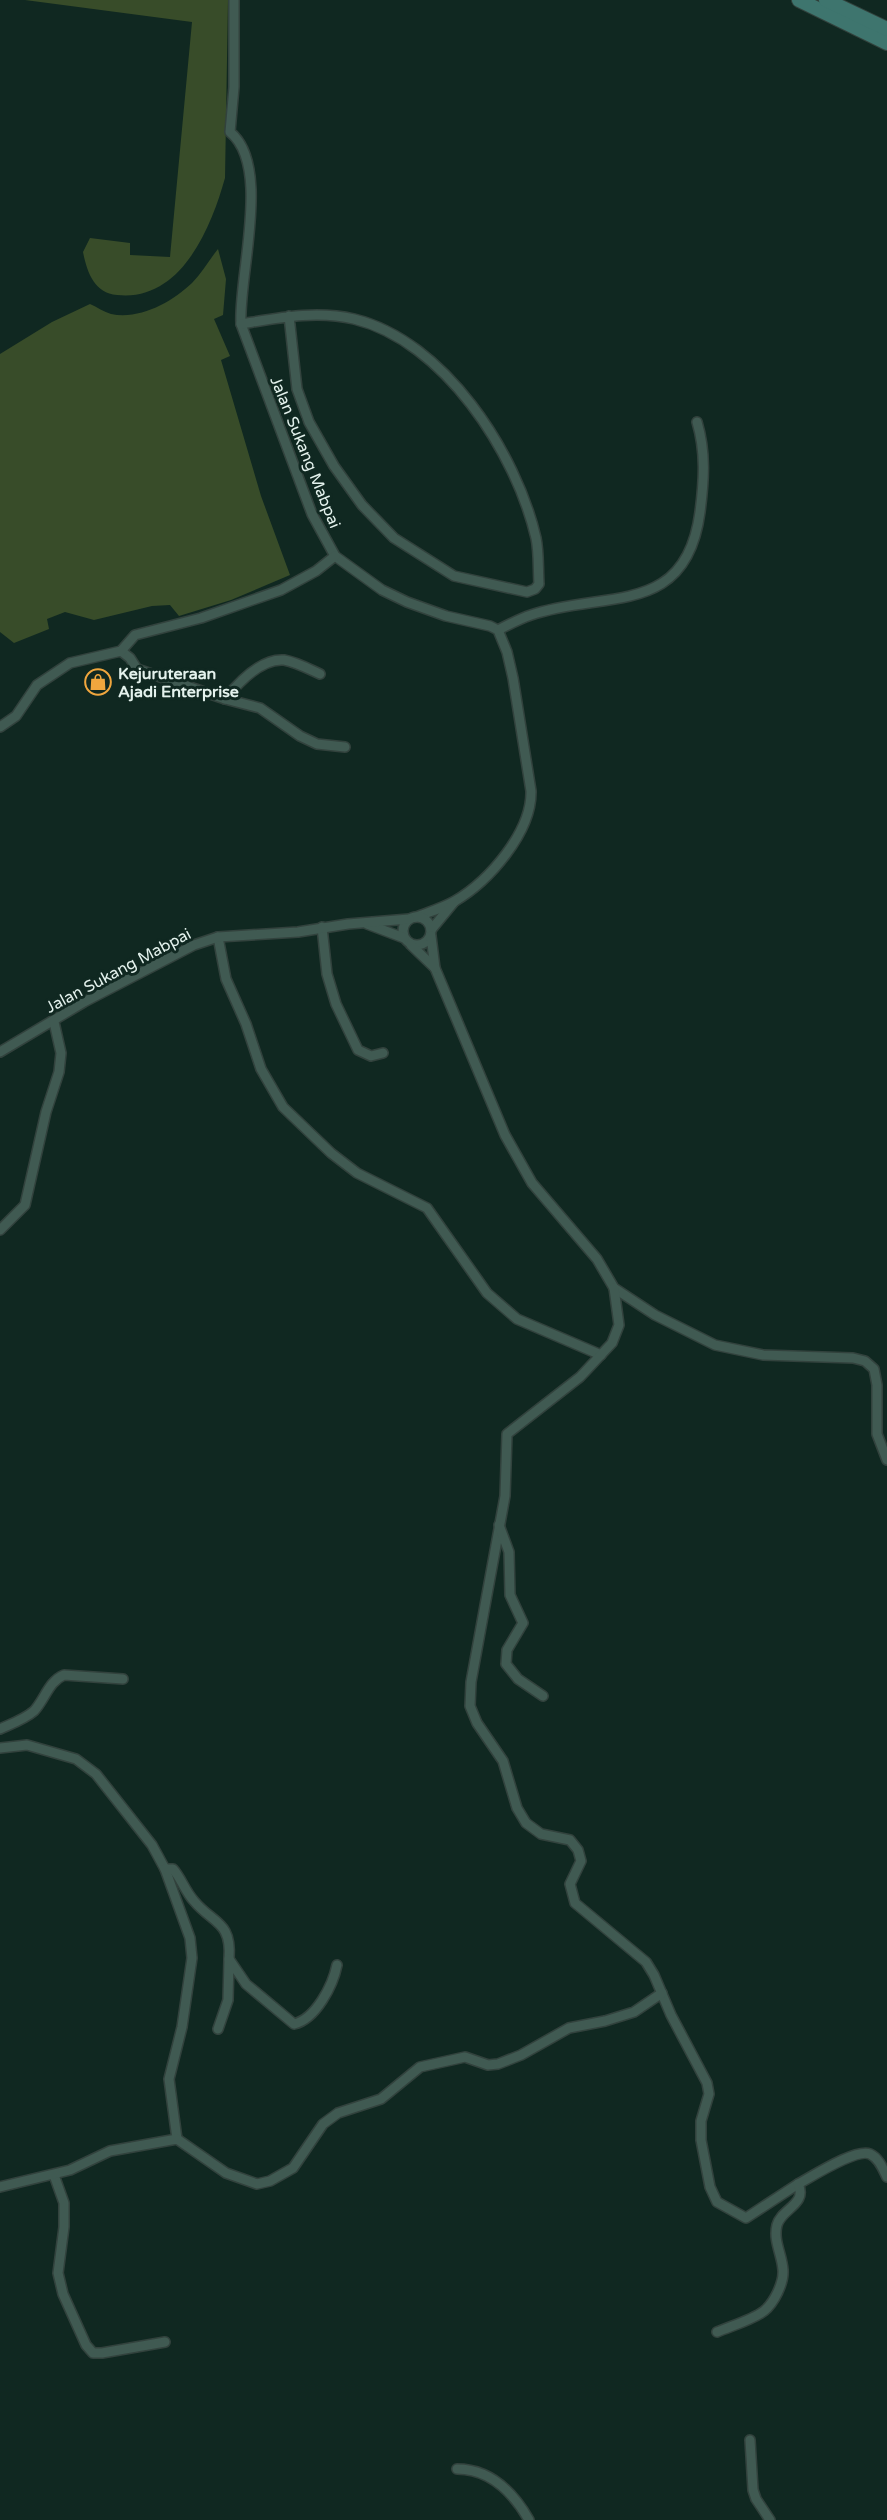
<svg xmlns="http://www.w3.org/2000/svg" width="887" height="2520" font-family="'Varela Round',sans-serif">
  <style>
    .green { fill: #384c29 }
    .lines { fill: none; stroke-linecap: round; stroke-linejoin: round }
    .street-casing { stroke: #32423d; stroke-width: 12 }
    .secondary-casing { stroke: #32423d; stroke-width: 16 }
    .street { stroke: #405a52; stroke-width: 9 }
    .secondary { stroke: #3e756e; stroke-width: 14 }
    .labels { text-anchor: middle; stroke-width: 6; stroke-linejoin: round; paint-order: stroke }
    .street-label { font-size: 16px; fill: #e4f2ed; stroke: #102821 }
    .poi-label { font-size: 16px; font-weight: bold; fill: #e4f2ed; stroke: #102821; text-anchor: start }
  </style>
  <rect width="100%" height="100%" fill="#102821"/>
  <!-- green -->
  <g class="green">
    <path d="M25 0H228L225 178C211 228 181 302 117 295 94 293 87 272 83 252L90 238 130 243V255L170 257 192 22Z"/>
    <path d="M218 249 226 279 223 315 214 319 230 356 221 360 261 496 290 575 231 600 179 616 170 605 152 606 94 620 65 612 47 619 49 629 14 643 0 632V354L52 322 90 304C97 307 104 312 111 314 140 320 172 302 192 283 202 273 209 260 218 249Z"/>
  </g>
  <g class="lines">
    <!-- street casing -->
    <g class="street-casing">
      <g id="street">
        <path d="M234 0V87L230 132C272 166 238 276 241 324L312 514 335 556 382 590 407 602 446 616 490 626 498 630 507 652 513 678 531 791C532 832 489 881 455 901 443 908 429 912 416 917"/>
        <path d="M241 324C278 318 316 310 354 319 444 341 516 452 536 538 539 552 538 569 539 584L535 589 527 592 454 576 394 538 362 505 334 466 309 422 297 389 289 316"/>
        <path d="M498 630C508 625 519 619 531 615 605 590 686 618 700 512 704 481 706 452 697 422"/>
        <polyline points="121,651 130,658 137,669 225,699 260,708 300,736 317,744 345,747"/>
        <path d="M225 699C238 683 261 658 284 660 296 662 309 669 320 674"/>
        <polyline points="0,727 16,716 37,685 70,663 121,651 135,635 201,618 281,590 316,571 335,556"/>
        <circle cx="417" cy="931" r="14"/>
        <polyline points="367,924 404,938"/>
        <polyline points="322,927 327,974 336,1004 358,1050 371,1056 383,1053"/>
        <polyline points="431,930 454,902"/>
        <polyline points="431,936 435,968 505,1135 532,1183 597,1259 614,1288 655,1315 715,1345 763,1355 853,1358 865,1361 874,1369 877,1385 877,1434 887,1460"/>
        <polyline points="218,937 226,979 246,1024 261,1069 283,1107 331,1153 357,1173 427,1208 487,1293 517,1319 601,1355"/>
        <polyline points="411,945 435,968"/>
        <polyline points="0,1052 84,1002 194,945 218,937 298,932 348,924 409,919"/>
        <polyline points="0,1230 25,1205 46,1112 59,1072 61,1053 54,1022"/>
        <polyline points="614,1288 619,1325 612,1343 580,1377 507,1434 505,1496 471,1682 470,1706 477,1723 503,1761 517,1808 526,1823 541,1834 570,1840 578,1850 581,1861 570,1884 575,1903 646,1962 654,1975 671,2015 707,2083 709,2094 701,2121 701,2140 710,2187 717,2202 746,2218 798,2184"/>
        <polyline points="499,1525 509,1552 510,1595 523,1623 507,1650 506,1664 518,1679 543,1696"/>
        <path d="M0 1729C11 1724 25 1719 34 1711 45 1699 49 1681 64 1675L123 1679"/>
        <polyline points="0,1748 27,1745 76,1759 96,1774 152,1845 165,1869 190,1938 192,1958 182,2027 169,2079 177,2139"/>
        <path d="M165 1869H173C181 1878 185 1891 194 1901 213 1924 232 1921 229 1959"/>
        <path d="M218 2029 228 2000 229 1959 246 1984 294 2024C316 2019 333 1985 337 1965"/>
        <polyline points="54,2175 64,2203 64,2227 58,2273 63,2294 86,2345 93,2353 102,2353 165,2342"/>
        <polyline points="0,2187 70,2170 110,2151 177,2139 226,2173 257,2184 270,2181 293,2168 323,2124 338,2113 381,2099 420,2067 465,2057 488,2065 498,2064 521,2055 569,2028 605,2021 634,2012 662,1993"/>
        <path d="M717 2332C731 2326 752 2320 764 2311 774 2303 784 2283 783 2270 782 2254 773 2241 777 2225 781 2209 808 2204 798 2184 813 2176 856 2148 870 2154 879 2158 883 2169 887 2177"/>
        <polyline points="750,2440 753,2490 756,2499 770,2520"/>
        <path d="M457 2469C491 2469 513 2492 529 2520"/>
      </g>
    </g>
    <!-- secondary casing -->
    <g class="secondary-casing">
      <g id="secondary">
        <polyline points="799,0 887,43"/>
        <polyline points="826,0 887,29"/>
      </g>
    </g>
    <!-- street -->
    <use href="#street" class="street"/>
    <!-- secondary -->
    <use href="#secondary" class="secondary"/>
  </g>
  <!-- icons -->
  <defs>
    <g id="shop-ring" transform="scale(1.35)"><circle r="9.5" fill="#102821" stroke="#f0a63e" stroke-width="1.5"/><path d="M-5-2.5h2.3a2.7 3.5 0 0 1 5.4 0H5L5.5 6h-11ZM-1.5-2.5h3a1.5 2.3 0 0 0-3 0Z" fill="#f0a63e"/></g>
  </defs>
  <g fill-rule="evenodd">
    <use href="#shop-ring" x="98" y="682"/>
  </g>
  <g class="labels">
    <!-- street labels -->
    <g class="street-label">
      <text transform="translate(306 452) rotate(68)" y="6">Jalan Sukang Mabpai</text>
      <text transform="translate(118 970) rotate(-28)" y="6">Jalan Sukang Mabpai</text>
    </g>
    <!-- poi labels -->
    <g class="poi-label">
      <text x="118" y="679">Kejuruteraan<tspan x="118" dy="18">Ajadi Enterprise</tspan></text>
    </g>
  </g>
</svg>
